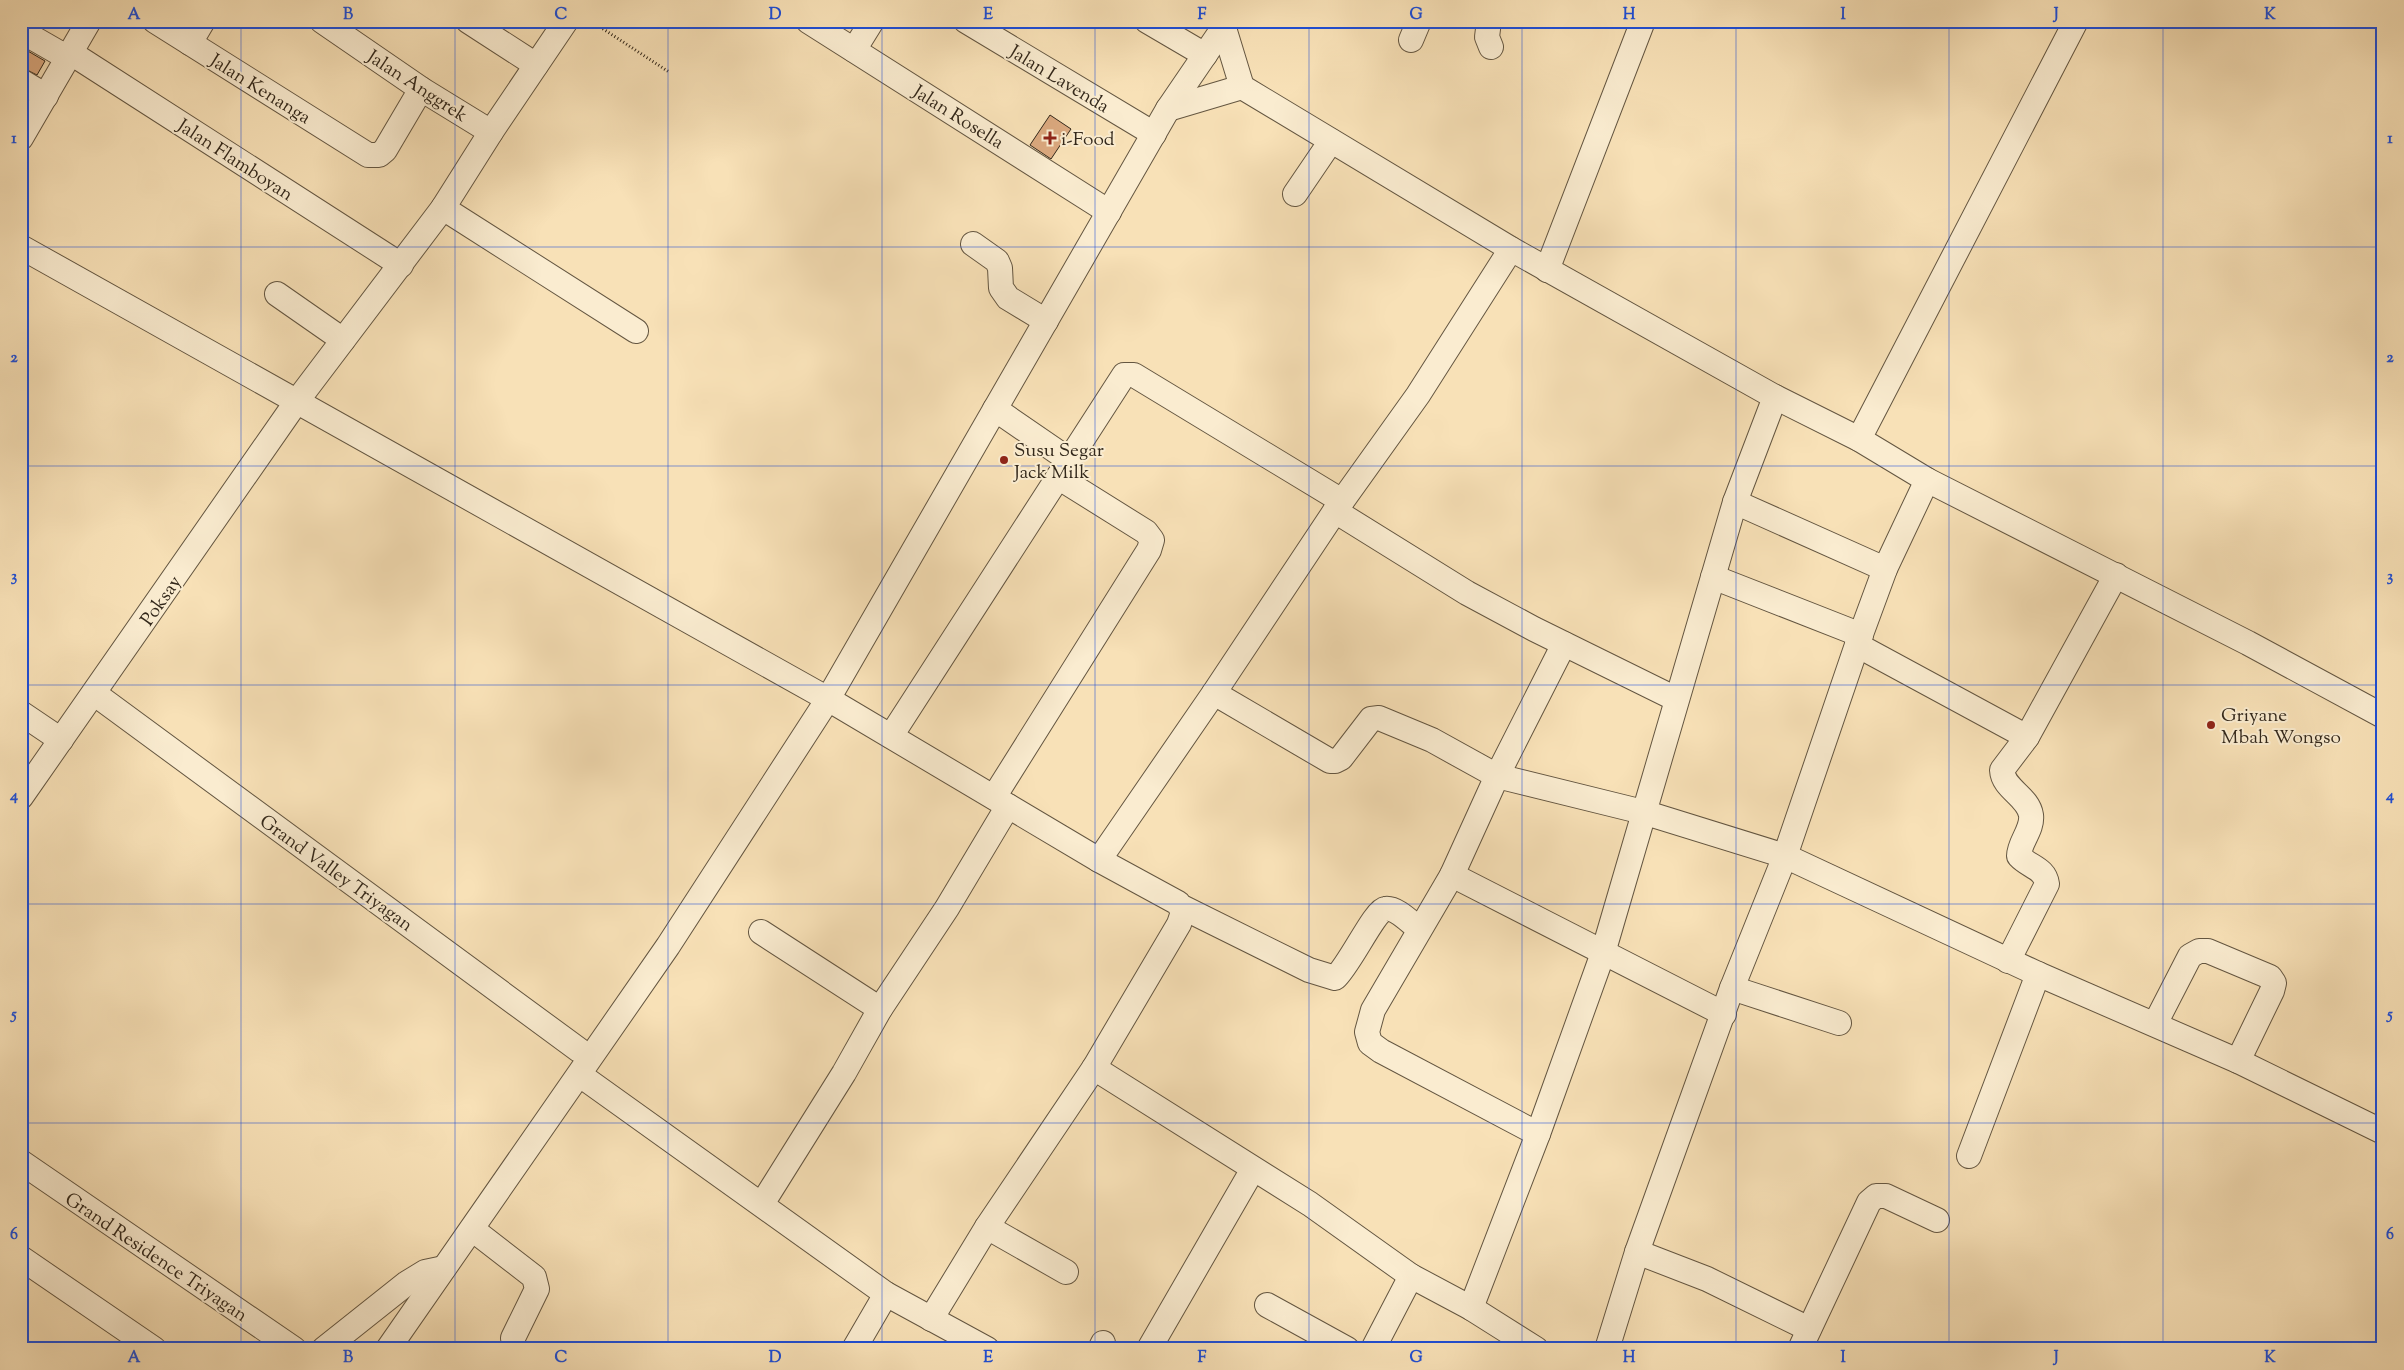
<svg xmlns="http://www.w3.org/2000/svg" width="2404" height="1370" font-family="'Sorts Mill Goudy',serif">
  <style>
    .building { fill: #dba97f; stroke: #32271a }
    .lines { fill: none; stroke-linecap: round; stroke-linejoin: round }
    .minor-casing { stroke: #645641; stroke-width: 26 }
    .path { stroke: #32271a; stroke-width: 3; stroke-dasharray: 1 2.5; stroke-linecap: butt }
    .minor { stroke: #faecd0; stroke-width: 24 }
    .grid { fill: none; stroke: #1d4ed8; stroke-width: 1; stroke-opacity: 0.55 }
    .poi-dot { fill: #8f2418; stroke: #faecd0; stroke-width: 2 }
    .labels { text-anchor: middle; stroke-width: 4; stroke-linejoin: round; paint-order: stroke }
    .street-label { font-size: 19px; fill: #32271a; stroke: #faecd0 }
    .poi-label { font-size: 19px; fill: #32271a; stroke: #faecd0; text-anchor: start }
    .neatline { fill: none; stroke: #1d4ed8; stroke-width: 2 }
    .grid-label { font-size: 16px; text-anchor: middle; font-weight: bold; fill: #1d4ed8 }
  </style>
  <rect width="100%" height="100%" fill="#f8e1b7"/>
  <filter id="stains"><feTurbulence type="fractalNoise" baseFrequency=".004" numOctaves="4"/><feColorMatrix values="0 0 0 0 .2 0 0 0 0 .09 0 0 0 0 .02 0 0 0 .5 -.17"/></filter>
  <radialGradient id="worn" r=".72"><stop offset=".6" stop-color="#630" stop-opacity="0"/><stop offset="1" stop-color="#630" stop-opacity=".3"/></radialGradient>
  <!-- building -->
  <g class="building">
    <polygon points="21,47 45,61 37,75 21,67"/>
    <polygon points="1050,115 1071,129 1051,159 1030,145"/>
  </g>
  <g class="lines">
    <!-- minor casing -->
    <g class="minor-casing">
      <g id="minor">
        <polyline points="155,21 368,155 379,155 385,150 421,89"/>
        <polyline points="322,21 421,89 491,132"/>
        <polyline points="468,21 536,65"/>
        <polyline points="808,21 1109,212"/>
        <polyline points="966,21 1154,134"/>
        <polyline points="1147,21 1205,55"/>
        <polyline points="1489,21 1487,37 1491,47"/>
        <polyline points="1224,28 1242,87 1511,249 1775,397 1859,439 1927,480 2248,643 2383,716"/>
        <polyline points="21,31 68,58"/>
        <polyline points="1411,40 1419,21"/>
        <polyline points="190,43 203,21"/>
        <polyline points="854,50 872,21"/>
        <polyline points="71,53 401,265"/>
        <polyline points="21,81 46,96"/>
        <polyline points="1168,109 1242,87"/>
        <polyline points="21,138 89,21"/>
        <polyline points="1295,194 1331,141"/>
        <polyline points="443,208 636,331"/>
        <polyline points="973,244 997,261 1000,268 1001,288 1008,298 1046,321"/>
        <polyline points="21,247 828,699 1168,109 1228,21"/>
        <polyline points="1547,270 1643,21"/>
        <polyline points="277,294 343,340"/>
        <polyline points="995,409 1069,460"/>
        <polyline points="1859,439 2076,21"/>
        <polyline points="1735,502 1885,569"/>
        <polyline points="1335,511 1467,593 1534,629 1676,699"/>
        <polyline points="1713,577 1861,635"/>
        <polyline points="1857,645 2027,737"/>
        <polyline points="1214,693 1330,761 1335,761 1341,758 1371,719 1379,718 1432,740 1497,776 1643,812 1785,856 2038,974 2238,1061 2383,1132"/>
        <polyline points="95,694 579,1050"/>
        <polyline points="21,713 61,740"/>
        <polyline points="891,736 1124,375 1134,375 1342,501"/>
        <polyline points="21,797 297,401 443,208 491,132 566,21"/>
        <polyline points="994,797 1149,550 1152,540 1146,532 1058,477"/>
        <polyline points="1099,860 1214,693 1335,511 1418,395 1511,249"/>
        <polyline points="1452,875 1724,1014"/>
        <path d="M1182 907 1309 970 1335 978C1349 966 1375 910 1385 909 1396 907 1411 923 1419 929"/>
        <polyline points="761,932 880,1009"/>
        <path d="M2008 961 2047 884C2045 868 2029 867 2019 856 2019 842 2033 830 2031 815 2028 796 2003 789 2002 770L2027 737 2116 575"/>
        <polyline points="1732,988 1839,1023"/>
        <polyline points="2155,1024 2190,956 2199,951 2208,951 2270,977 2274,983 2272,991 2238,1061"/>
        <polyline points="1094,1068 1310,1204 1411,1276 1471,1308 1536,1349"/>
        <polyline points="580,1075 886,1294 987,1349"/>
        <polyline points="1538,1134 1381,1051 1370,1043 1367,1032 1373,1010 1452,875 1497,776 1564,644"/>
        <polyline points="1969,1156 2038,974"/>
        <polyline points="21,1162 294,1349"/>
        <polyline points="762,1204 844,1073 880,1009 947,908 1008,806"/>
        <polyline points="987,1227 1066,1272"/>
        <polyline points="472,1229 534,1277 537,1289 513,1338"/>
        <polyline points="1637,1252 1707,1279 1809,1329"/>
        <polyline points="21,1258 154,1349"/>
        <polyline points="1267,1305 1347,1349"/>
        <polyline points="1471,1308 1538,1134 1603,953 1735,502 1775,397"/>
        <polyline points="324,1349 407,1283 425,1272 444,1268"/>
        <polyline points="388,1349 668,946 828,699 1099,860 1178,903 1183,912 1179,924 1094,1068 987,1227 931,1319"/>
        <polyline points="854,1349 886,1294"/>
        <polyline points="1100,1349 1103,1343"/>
        <polyline points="1149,1349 1253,1169"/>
        <polyline points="1373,1349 1411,1276"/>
        <polyline points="1607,1349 1637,1252 1732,988 1785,856 1857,645 1885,569 1927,480"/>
        <polyline points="1800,1349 1869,1202 1876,1196 1886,1196 1937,1220"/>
      </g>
    </g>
    <!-- path -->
    <polyline class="path" points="591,21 669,72"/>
    <!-- minor -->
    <use href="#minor" class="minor"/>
  </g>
  <!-- grid -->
  <path class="grid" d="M241 21V1349M455 21V1349M668 21V1349M882 21V1349M1095 21V1349M1309 21V1349M1522 21V1349M1736 21V1349M1949 21V1349M2163 21V1349M21 247H2383M21 466H2383M21 685H2383M21 904H2383M21 1123H2383"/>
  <!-- markers -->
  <g class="poi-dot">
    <path d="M1047.5 130.5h5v5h5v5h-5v5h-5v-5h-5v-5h5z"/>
    <circle cx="1004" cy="460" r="5"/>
    <circle cx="2211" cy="725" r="5"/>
  </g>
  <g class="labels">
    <!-- street labels -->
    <g class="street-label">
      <text transform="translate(1060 78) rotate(31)" y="7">Jalan Lavenda</text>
      <text transform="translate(418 85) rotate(33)" y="7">Jalan Anggrek</text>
      <text transform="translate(261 88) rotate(32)" y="7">Jalan Kenanga</text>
      <text transform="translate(959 116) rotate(32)" y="7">Jalan Rosella</text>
      <text transform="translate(236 159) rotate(33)" y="7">Jalan Flamboyan</text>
      <text transform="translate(160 600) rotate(-55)" y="7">Poksay</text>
      <text transform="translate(337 872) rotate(36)" y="7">Grand Valley Triyagan</text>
      <text transform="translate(157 1256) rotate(34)" y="7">Grand Residence Triyagan</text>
    </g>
    <!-- poi labels -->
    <g class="poi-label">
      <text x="1061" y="145">i-Food</text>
      <text x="1014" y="456">Susu Segar<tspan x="1014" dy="22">Jack Milk</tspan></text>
      <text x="2221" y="721">Griyane<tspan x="2221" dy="22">Mbah Wongso</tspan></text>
    </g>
  </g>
  <!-- margin -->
  <rect width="2404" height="1370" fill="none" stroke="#f8e1b7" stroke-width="55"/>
  <rect x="28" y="28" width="2348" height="1314" class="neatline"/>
  <g class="grid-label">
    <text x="134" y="19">A</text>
    <text x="348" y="19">B</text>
    <text x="561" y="19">C</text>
    <text x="775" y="19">D</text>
    <text x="988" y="19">E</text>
    <text x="1202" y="19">F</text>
    <text x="1416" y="19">G</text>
    <text x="1629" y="19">H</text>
    <text x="1843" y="19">I</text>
    <text x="2056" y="19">J</text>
    <text x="2270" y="19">K</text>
    <text x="14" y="143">1</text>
    <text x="2390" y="143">1</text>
    <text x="14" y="362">2</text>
    <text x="2390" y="362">2</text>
    <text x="14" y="581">3</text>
    <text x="2390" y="581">3</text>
    <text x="14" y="800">4</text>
    <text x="2390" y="800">4</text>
    <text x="14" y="1019">5</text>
    <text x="2390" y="1019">5</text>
    <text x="14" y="1239">6</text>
    <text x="2390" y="1239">6</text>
    <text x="134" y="1362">A</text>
    <text x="348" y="1362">B</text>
    <text x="561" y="1362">C</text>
    <text x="775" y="1362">D</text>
    <text x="988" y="1362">E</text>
    <text x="1202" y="1362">F</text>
    <text x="1416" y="1362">G</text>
    <text x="1629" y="1362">H</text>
    <text x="1843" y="1362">I</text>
    <text x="2056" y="1362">J</text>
    <text x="2270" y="1362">K</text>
  </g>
  <rect width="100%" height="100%" filter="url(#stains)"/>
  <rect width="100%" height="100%" fill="url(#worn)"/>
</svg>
